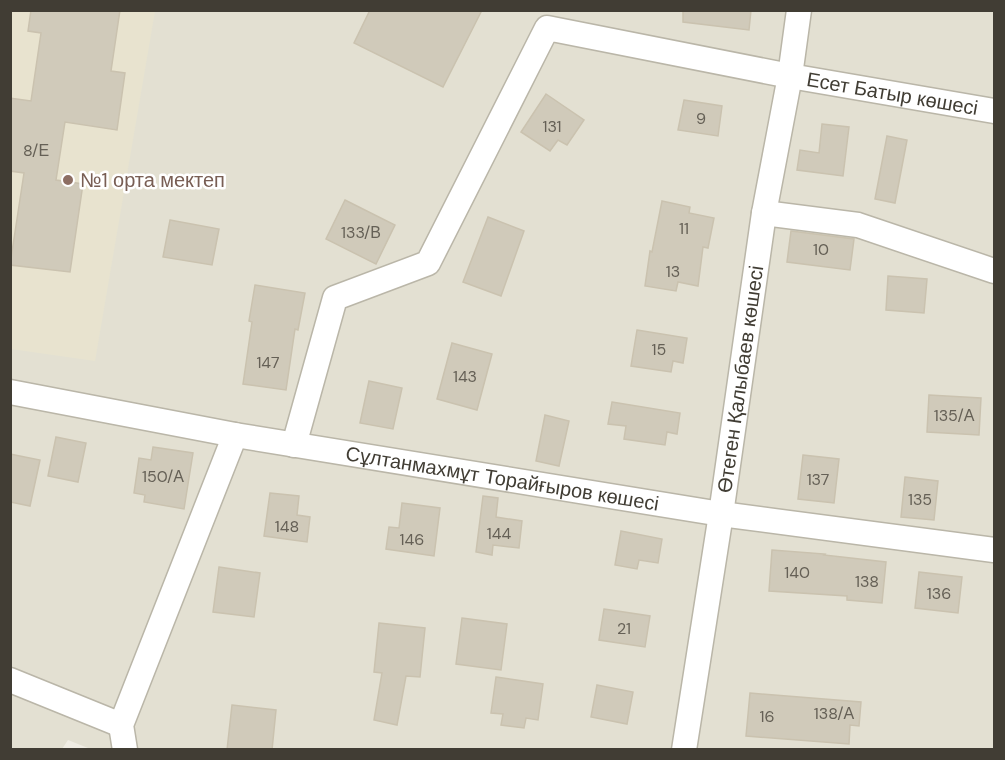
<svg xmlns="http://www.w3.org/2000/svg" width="1005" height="760" font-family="'DM Sans',sans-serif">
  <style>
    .residential { fill: #e3e0d2 }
    .education { fill: #e8e3cf }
    .building { fill: #d0caba; stroke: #cac2af; stroke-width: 1.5 }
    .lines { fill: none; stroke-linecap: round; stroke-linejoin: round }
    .minor-casing { stroke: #bab6a8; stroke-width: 27 }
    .minor { stroke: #fff; stroke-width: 24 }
    .education-dot { fill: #8d6e63; stroke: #fff; stroke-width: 2 }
    .labels { text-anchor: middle; stroke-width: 5; stroke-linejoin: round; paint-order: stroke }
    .number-label { font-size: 16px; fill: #656056 }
    .street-label { font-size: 20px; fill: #413d34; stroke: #fff }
    .education-label { font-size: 20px; fill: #785e54; stroke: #fff; text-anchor: start }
  </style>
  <rect width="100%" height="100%" fill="#f0ede4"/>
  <!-- residential -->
  <polygon class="residential" points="10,11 994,11 994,749 93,750 68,740 62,749 11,749"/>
  <!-- education -->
  <polygon class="education" points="11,11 155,11 95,361 11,349"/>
  <!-- building -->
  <g class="building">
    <polygon points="31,10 120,10 111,71 125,73 117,130 65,122 56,180 83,184 70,272 10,265 24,173 10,171 10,98 31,101 41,33 28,31"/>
    <polygon points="370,10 482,10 443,87 354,43"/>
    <polygon points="683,10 751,10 749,30 683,22"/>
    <polygon points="546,94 584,120 567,145 558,140 550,151 521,132"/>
    <polygon points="684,100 722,106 718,136 678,130"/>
    <polygon points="822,124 849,127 843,176 797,170 800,150 819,153"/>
    <polygon points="887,136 907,140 895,203 875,199"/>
    <polygon points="345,200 395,225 376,264 326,239"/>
    <polygon points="662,201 690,207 689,213 714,218 708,248 703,247 698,286 678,282 676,291 645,286 650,251 652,252"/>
    <polygon points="488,217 524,231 501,296 463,282"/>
    <polygon points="170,220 219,229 212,265 163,257"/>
    <polygon points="791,231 854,239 850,270 787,262"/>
    <polygon points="888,276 927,279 924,313 886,310"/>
    <polygon points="255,285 305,293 298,330 295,329 286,390 243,384 252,322 249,321"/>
    <polygon points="637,330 687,338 683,363 673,361 671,372 631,366"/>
    <polygon points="452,343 492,354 477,410 437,399"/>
    <polygon points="369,381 402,388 393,429 360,423"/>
    <polygon points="929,395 981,398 979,435 927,432"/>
    <polygon points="612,402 680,413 677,434 667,432 665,445 624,439 626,426 608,424"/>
    <polygon points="545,415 569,421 559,466 536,461"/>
    <polygon points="56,437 86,443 78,482 48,476"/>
    <polygon points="153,447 193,453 184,509 144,502 145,495 134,493 139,458 151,460"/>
    <polygon points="10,454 40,460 30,506 10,502"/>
    <polygon points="803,455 839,459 834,503 798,499"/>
    <polygon points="905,477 938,481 934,520 901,517"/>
    <polygon points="270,493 299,496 297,515 310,517 307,542 264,536"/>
    <polygon points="483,496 498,498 496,517 522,521 519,548 493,545 492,555 476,552"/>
    <polygon points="402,503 440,508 434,556 386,549 389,527 399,528"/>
    <polygon points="621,531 662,539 658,563 639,560 637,569 615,565"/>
    <polygon points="772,550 825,554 824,555 886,562 882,603 847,600 847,596 769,591"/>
    <polygon points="219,567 260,573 254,617 213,612"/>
    <polygon points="919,572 962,577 958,613 915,608"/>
    <polygon points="604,609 650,616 645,647 599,640"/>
    <polygon points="462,618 507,624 501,670 456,664"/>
    <polygon points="379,623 425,628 420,677 406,676 397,725 374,720 382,673 374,672"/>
    <polygon points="496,677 543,684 538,720 526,718 524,728 501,725 503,714 491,713"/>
    <polygon points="597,685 633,692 627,724 591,717"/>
    <polygon points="750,693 861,702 859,726 850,725 849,744 746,736"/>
    <polygon points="232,705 276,710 272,750 227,750"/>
  </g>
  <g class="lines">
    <!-- minor casing -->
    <g class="minor-casing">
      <g id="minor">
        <polyline points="764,213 858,225 994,271"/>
        <path id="s1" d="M10 392 235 435 721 514 994 550"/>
        <path id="s2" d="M294 445 335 298 428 263 547 28 790 76 994 111"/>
        <polyline points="10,680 121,725"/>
        <polyline points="125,750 121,725 235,435"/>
        <path id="s3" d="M684 750 721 514 764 213 790 76 799 10"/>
      </g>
    </g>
    <!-- minor -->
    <use href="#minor" class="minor"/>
  </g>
  <!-- markers -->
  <circle class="education-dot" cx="68" cy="180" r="6"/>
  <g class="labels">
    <!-- number labels -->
    <g class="number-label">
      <text x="701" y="124">9</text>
      <text x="552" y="132">131</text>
      <text x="36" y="156">8/Е</text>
      <text x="684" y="234">11</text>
      <text x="361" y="238">133/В</text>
      <text x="821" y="255">10</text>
      <text x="673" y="277">13</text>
      <text x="659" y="355">15</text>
      <text x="268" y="368">147</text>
      <text x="465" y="382">143</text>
      <text x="954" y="421">135/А</text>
      <text x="163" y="482">150/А</text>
      <text x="818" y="485">137</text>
      <text x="920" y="505">135</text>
      <text x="287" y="532">148</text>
      <text x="499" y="539">144</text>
      <text x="412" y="545">146</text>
      <text x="797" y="578">140</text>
      <text x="867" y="587">138</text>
      <text x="939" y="599">136</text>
      <text x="624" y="634">21</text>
      <text x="834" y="719">138/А</text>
      <text x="767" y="722">16</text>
    </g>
    <!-- street labels -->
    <g class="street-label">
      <text dy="7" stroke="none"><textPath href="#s2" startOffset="867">Есет Батыр көшесі</textPath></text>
      <text dy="7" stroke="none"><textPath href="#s3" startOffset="375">Өтеген Қалыбаев көшесі</textPath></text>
      <text dy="7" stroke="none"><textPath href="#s1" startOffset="500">Сұлтанмахмұт Торайғыров көшесі</textPath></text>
    </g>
    <!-- education labels -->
    <g class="education-label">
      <text x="80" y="187">№1 орта мектеп</text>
    </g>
  </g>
  <!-- border -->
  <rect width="1005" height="760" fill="none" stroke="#413d34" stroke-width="24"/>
</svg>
